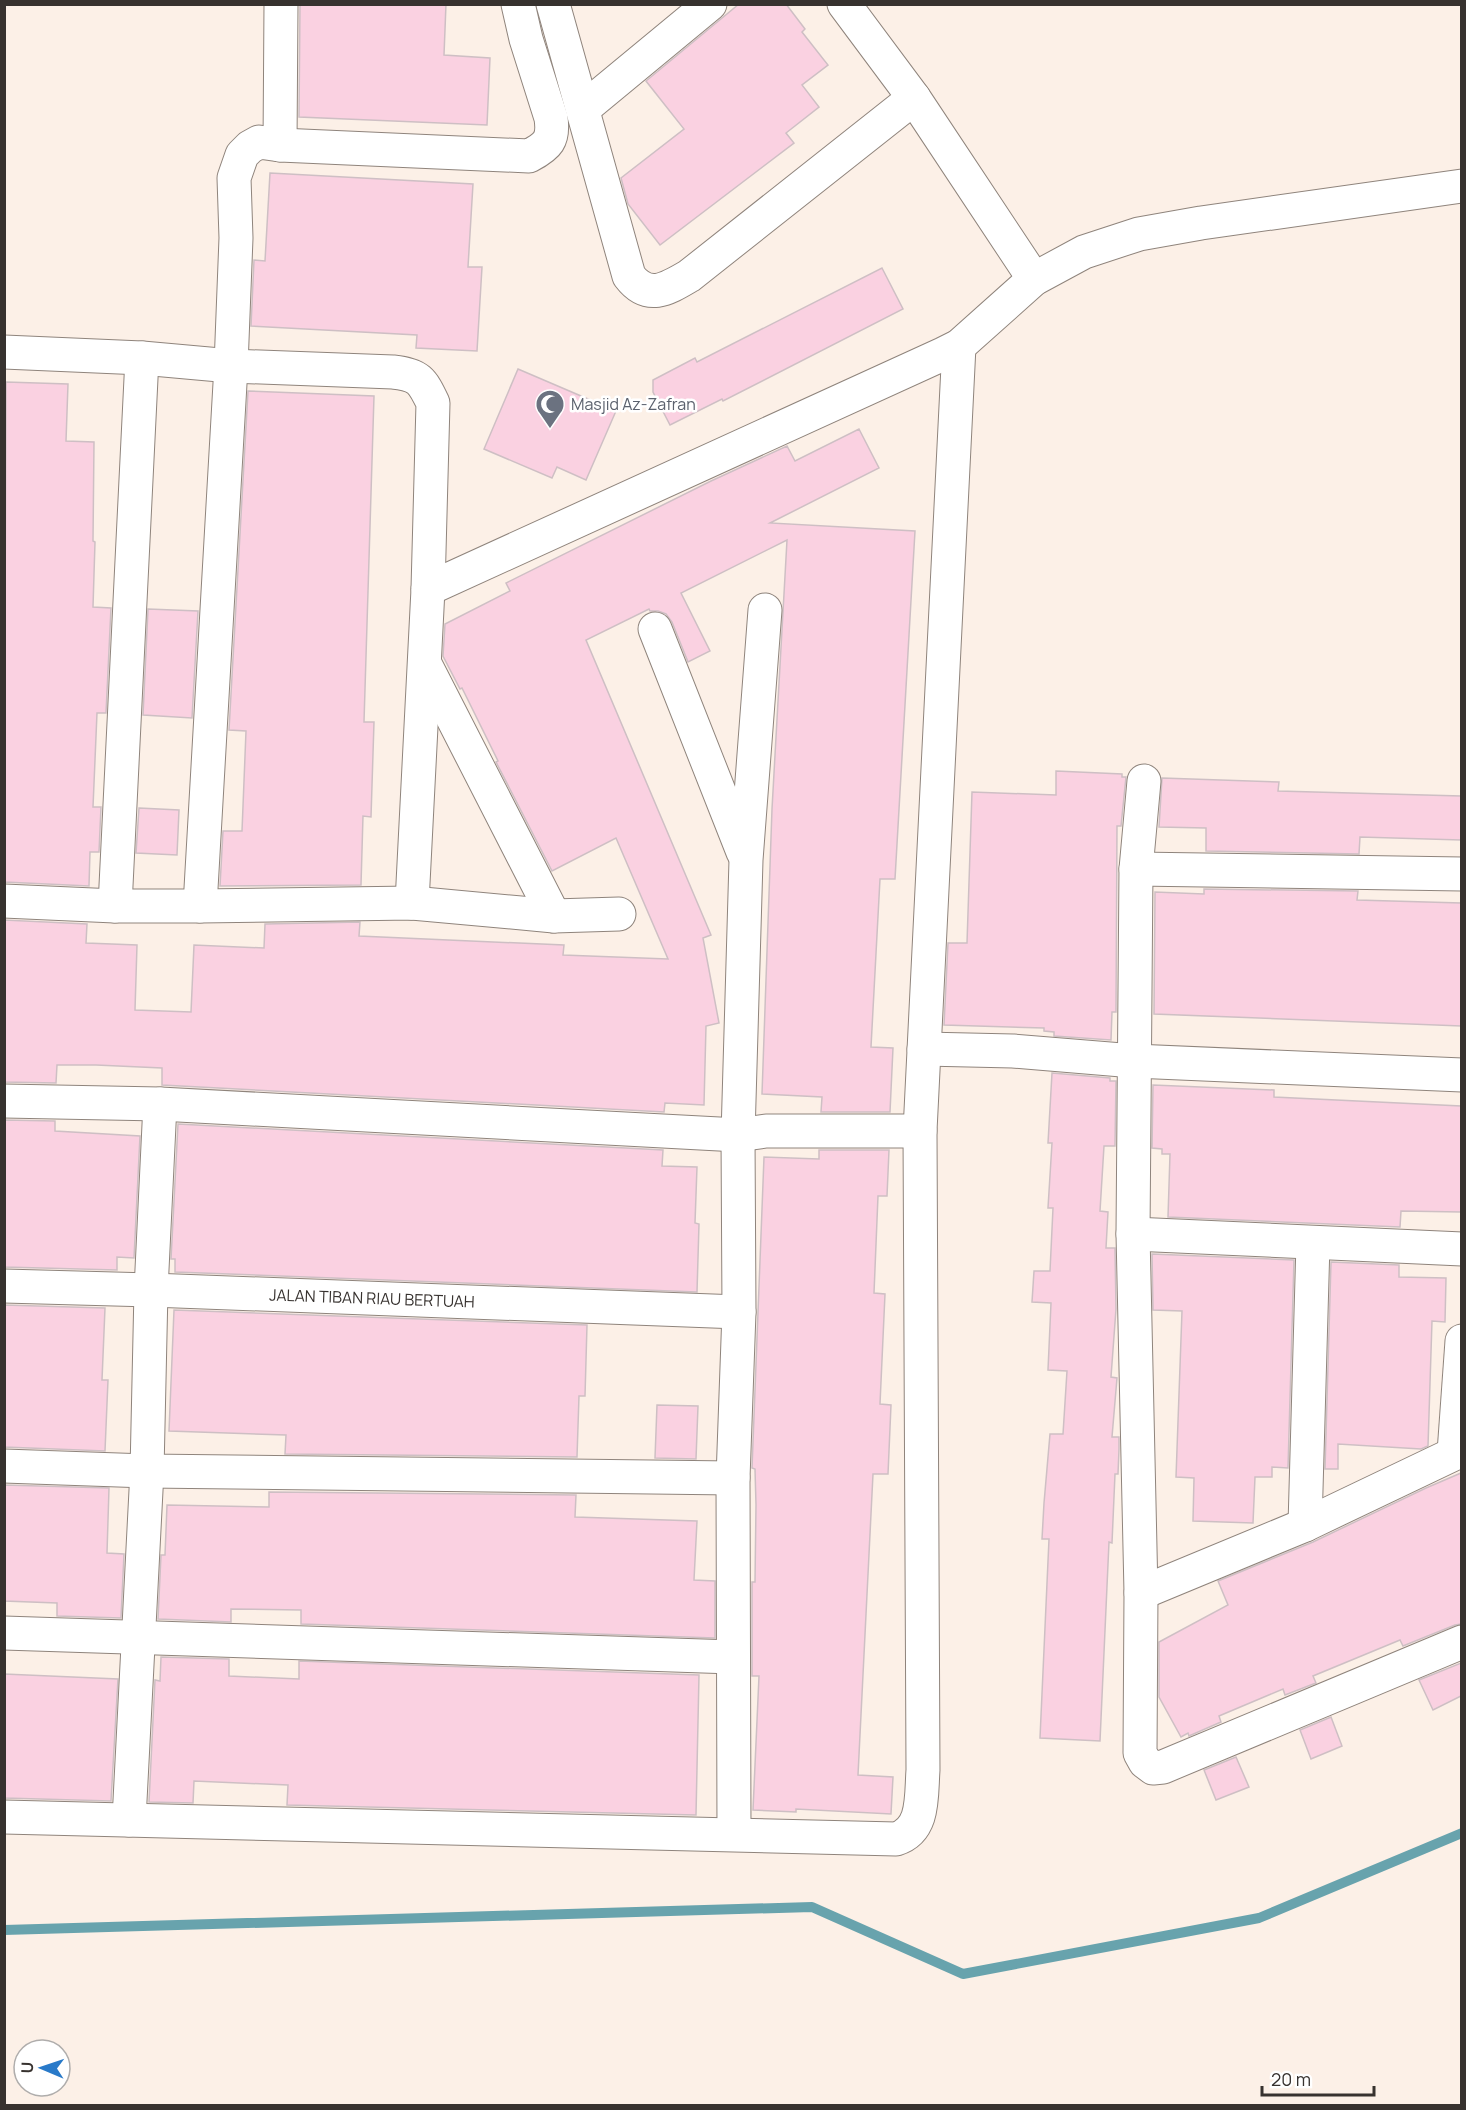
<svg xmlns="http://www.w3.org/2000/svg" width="1466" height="2110" font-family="Manrope,sans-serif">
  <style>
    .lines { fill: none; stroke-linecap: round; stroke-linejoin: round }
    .stream { stroke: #68a3ad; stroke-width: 10 }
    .building { fill: #fad1e1; stroke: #cebfc4; stroke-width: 1.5 }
    .minor-casing { stroke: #8f847c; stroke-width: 35 }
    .minor { stroke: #fff; stroke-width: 33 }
    .labels { text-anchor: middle; stroke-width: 5; stroke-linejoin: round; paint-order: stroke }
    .worship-label { font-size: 16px; fill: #5b616d; stroke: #fff; text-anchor: start }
    .street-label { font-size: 16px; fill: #37322f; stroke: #fff }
  </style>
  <rect width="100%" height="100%" fill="#fcf0e7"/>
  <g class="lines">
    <!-- stream -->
    <polyline class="stream" points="4,1930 812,1907 963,1974 1259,1918 1462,1833"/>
  </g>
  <!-- building -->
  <g class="building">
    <polygon points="300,4 446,4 444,55 490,58 487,125 299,117"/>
    <polygon points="739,4 786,4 805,29 802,32 828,65 802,85 819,107 786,133 794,143 660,245 628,204 621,178 684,129 646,81"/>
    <polygon points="270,173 473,184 468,267 482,267 477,351 416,348 417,335 251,326 254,260 265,261"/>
    <polygon points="882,268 903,309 723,401 722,399 670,425 653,392 653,380 695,358 697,362"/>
    <polygon points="518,369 616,411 586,480 557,467 552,478 484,449"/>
    <polygon points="6,382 68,384 66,441 94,442 93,541 95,542 93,607 111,608 106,713 97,713 93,807 101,807 99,852 90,852 89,886 4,882"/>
    <polygon points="248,391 374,396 364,722 374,722 371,817 363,816 361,885 220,886 223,831 242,831 246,731 229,730"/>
    <polygon points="859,429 879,468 770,523 915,531 895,879 880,879 871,1047 893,1048 890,1112 821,1112 822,1097 762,1094 772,809 787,540 681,593 710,651 688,662 672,622 666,614 658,611 650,611 649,609 586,640 711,935 703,938 719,1023 706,1026 704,1105 665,1103 664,1112 162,1085 162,1068 96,1065 57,1065 56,1083 4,1082 4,920 87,924 86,943 137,945 135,1010 191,1012 194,945 264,948 265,924 360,922 359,936 564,945 563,955 668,959 616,838 552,871 496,762 498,761 462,688 460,689 443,656 445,624 510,591 506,583 711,481 787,446 795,461"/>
    <polygon points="148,609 198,611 192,718 143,715"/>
    <polygon points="1056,771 1122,774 1122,777 1126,777 1121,826 1117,826 1116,1012 1112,1012 1111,1040 1054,1036 1054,1032 1044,1031 1044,1028 944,1025 948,943 967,943 972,792 1056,795"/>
    <polygon points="1162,778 1279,782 1278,791 1461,796 1461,840 1360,837 1359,854 1206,851 1206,828 1159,827"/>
    <polygon points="139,808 179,810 177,855 136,853"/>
    <polygon points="1204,889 1358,891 1357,900 1461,903 1461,1026 1154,1014 1155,892 1204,894"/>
    <polygon points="1052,1073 1110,1078 1110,1081 1116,1081 1115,1146 1104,1146 1100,1211 1108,1212 1106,1248 1115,1248 1116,1309 1111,1377 1117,1378 1112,1437 1119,1437 1119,1449 1118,1474 1115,1474 1112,1543 1109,1542 1100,1741 1040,1738 1049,1539 1042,1539 1044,1503 1050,1434 1063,1434 1067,1371 1048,1370 1051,1303 1032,1302 1034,1271 1050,1271 1053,1208 1048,1208 1052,1143 1048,1143"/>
    <polygon points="1153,1085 1274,1090 1274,1097 1461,1106 1461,1212 1401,1211 1400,1227 1168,1217 1170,1154 1162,1154 1162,1149 1152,1148"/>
    <polygon points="4,1120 55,1121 55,1131 140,1136 134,1258 117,1257 117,1270 4,1267"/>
    <polygon points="178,1124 663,1150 662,1166 697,1167 695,1223 699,1224 697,1292 175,1272 175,1259 171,1259"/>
    <polygon points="819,1150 889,1150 887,1196 878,1196 874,1293 885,1294 880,1404 891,1405 888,1474 873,1474 858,1775 893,1777 891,1814 796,1809 796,1812 753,1810 759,1676 752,1676 752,1582 755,1582 756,1505 755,1469 752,1468 764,1157 819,1159"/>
    <polygon points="1152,1254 1294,1260 1288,1468 1272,1467 1272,1477 1255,1477 1253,1523 1193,1521 1194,1478 1176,1477 1182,1311 1153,1310"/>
    <polygon points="1331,1262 1399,1265 1399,1277 1446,1278 1445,1322 1432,1321 1428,1446 1421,1449 1338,1444 1338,1469 1325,1469"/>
    <polygon points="4,1305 105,1308 102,1380 108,1380 105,1451 4,1447"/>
    <polygon points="174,1310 587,1325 585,1396 579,1396 577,1457 285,1454 286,1435 169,1431"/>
    <polygon points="657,1405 698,1406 696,1459 655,1458"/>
    <polygon points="1461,1473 1461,1624 1455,1625 1403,1646 1400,1640 1313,1676 1316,1683 1285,1695 1283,1689 1219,1716 1221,1722 1189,1736 1188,1733 1181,1737 1159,1697 1159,1642 1228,1605 1218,1581 1313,1542 1426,1488"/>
    <polygon points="4,1485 109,1488 107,1553 124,1554 121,1618 57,1616 57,1603 4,1601"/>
    <polygon points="269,1492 576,1495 575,1517 697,1521 694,1580 715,1581 715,1638 301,1624 301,1610 231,1609 231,1622 158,1619 161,1555 165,1555 167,1505 269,1507"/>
    <polygon points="161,1657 229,1659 229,1676 299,1679 299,1661 699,1675 696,1815 287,1805 288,1785 194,1781 193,1803 149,1802 155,1680 160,1681"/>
    <polygon points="1461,1663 1461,1696 1433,1710 1419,1680"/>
    <polygon points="4,1674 118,1679 111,1801 4,1798"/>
    <polygon points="1331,1717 1342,1746 1311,1759 1300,1730"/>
    <polygon points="1236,1757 1249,1787 1216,1800 1204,1770"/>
  </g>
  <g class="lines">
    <!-- minor casing -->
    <g class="minor-casing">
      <g id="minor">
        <path d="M553 4 629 276C648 301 667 289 689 276L914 98"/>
        <polyline points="844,4 914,98 1034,279"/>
        <polyline points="583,109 710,4"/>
        <polyline points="280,145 281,4"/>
        <path d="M4 352 142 358 231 366 393 372C419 375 422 380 433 403L428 589 412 903"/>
        <polyline points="428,589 943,354 959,346 1034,279 1084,252 1139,234 1201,223 1462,186"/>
        <polyline points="655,629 743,852"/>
        <polyline points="425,664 554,916"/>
        <polyline points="1144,781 1136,869 1133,1234 1141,1593 1140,1753 1145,1762 1153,1768 1163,1767 1462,1642"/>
        <polyline points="1136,869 1462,874"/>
        <polyline points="4,901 115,906 200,906 412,903 554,916 619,914"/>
        <polyline points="115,906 142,358"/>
        <path d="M200 906 231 366 236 238 234 178 242 155 250 147 259 142 280 145 529 156C548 146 554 140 551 118L526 39 518 4"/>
        <polyline points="924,1049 1013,1051 1134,1061 1462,1075"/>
        <polyline points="4,1101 160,1104 738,1135 766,1131 920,1131"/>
        <polyline points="1133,1234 1462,1249"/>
        <polyline points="4,1286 151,1290 739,1312"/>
        <polyline points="1454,1453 1462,1341"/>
        <polyline points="4,1466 147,1471 733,1478"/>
        <polyline points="1305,1525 1313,1243"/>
        <polyline points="1141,1593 1305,1525 1462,1450"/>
        <polyline points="4,1633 733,1657"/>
        <path d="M4 1817 896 1839C925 1830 921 1796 923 1770L920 1131 959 346"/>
        <polyline points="129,1820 147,1471 151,1290 160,1104"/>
        <polyline points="734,1834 733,1478 739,1312 738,1135 746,860 765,610"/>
      </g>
    </g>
    <!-- minor -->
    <use href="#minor" class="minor"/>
  </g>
  <!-- icons -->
  <defs>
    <g id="mosque-pin" transform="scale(1.5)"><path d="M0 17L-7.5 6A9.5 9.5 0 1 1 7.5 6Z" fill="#6b7280" stroke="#fff"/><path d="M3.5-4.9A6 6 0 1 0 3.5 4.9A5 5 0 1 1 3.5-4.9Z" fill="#fff"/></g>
  </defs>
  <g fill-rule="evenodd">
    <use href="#mosque-pin" x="550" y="404"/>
  </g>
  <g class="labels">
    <!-- worship labels -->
    <g class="worship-label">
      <text x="571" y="410">Masjid Az-Zafran</text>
    </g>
    <!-- street labels -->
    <g class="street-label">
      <text transform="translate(372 1298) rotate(2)" y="6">JALAN TIBAN RIAU BERTUAH</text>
    </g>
  </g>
  <!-- border -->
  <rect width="1466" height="2110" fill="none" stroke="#37322f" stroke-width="12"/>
  <!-- north arrow -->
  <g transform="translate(42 2068) rotate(272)"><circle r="28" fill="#ffffff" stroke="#afadac" stroke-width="1.5"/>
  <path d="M0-4.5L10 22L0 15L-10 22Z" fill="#297ac9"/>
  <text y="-9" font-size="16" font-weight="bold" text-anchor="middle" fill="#37322f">U</text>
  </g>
  <!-- scale -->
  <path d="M1262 2086v9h112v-9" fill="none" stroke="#37322f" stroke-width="3"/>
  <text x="1271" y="2086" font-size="18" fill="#37322f" stroke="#ffffff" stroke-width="4.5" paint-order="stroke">20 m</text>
</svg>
